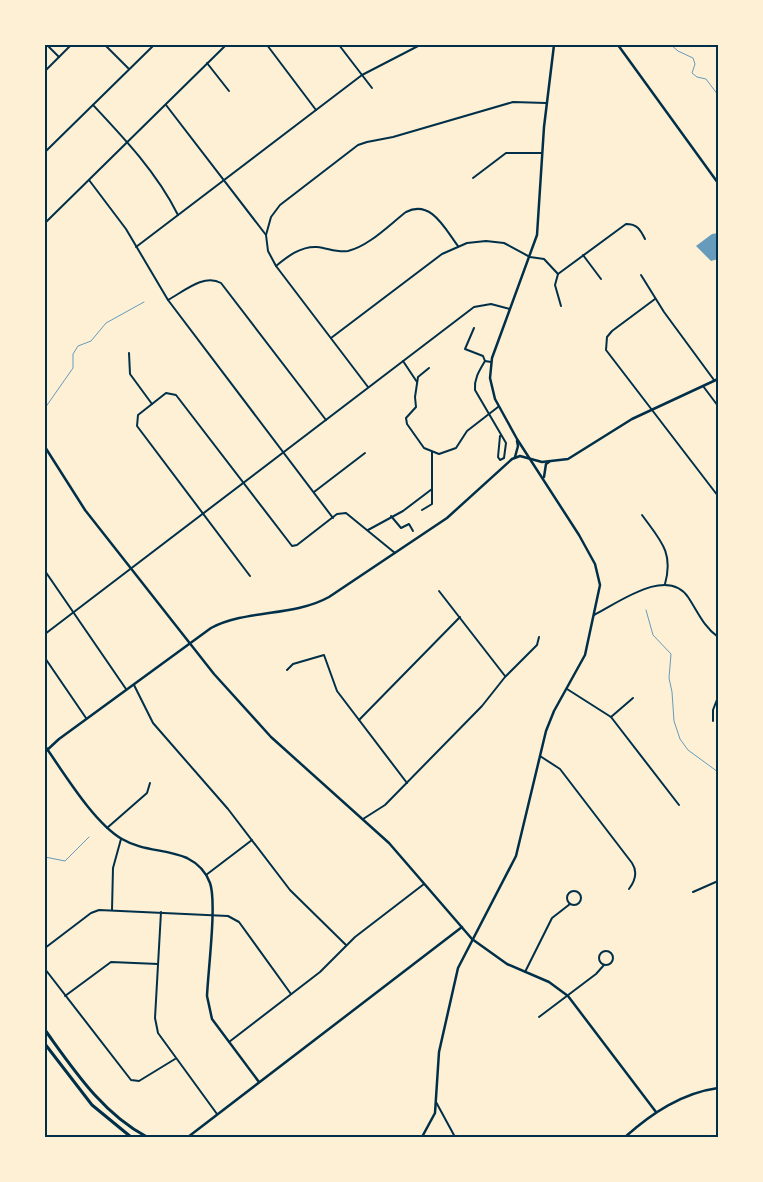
<svg xmlns="http://www.w3.org/2000/svg" width="763" height="1182" font-family="Spectral,serif">
  <style>
    .water { fill: #669bbc }
    .lines { fill: none; stroke-linecap: round; stroke-linejoin: round }
    .stream { stroke: #669bbc; stroke-width: 1 }
    .minor { stroke: #003049; stroke-width: 2 }
    .tertiary { stroke: #003049; stroke-width: 2.5 }
    .secondary { stroke: #003049; stroke-width: 2.5 }
    .motorway { stroke: #003049; stroke-width: 3 }
    .neatline { fill: none; stroke: #003049; stroke-width: 2 }
  </style>
  <rect width="100%" height="100%" fill="#fdf0d5"/>
  <!-- water -->
  <polygon class="water" points="718,233 718,259 711,261 696,246 712,234"/>
  <g class="lines">
    <!-- stream -->
    <g class="stream">
      <polyline points="671,45 678,51 693,58 695,64 692,73 697,77 706,79 718,95"/>
      <polyline points="45,408 73,368 73,354 78,346 91,341 106,323 144,302"/>
      <polyline points="646,610 653,635 671,654 669,678 672,692 674,721 680,739 688,750 718,772"/>
      <polyline points="45,857 65,861 89,837"/>
    </g>
    <!-- minor -->
    <g class="minor">
      <polyline points="47,45 59,57"/>
      <polyline points="105,45 129,69"/>
      <polyline points="267,45 316,110"/>
      <polyline points="339,45 372,88"/>
      <polyline points="207,63 229,91"/>
      <polyline points="45,71 71,45"/>
      <path d="M93 105C124 138 157 173 178 215"/>
      <polyline points="166,105 266,235 268,251 276,266 368,387"/>
      <polyline points="45,152 154,45"/>
      <polyline points="473,178 506,153 542,153"/>
      <polyline points="89,180 126,229 168,300 333,518"/>
      <polyline points="45,223 226,45"/>
      <polyline points="266,235 271,217 280,205 358,145 367,142 393,137 513,102 546,103"/>
      <polyline points="136,247 362,75 420,45"/>
      <polyline points="583,255 601,279"/>
      <path d="M276 266C288 256 301 246 317 247 328 248 337 253 348 251 369 246 389 225 406 212 431 199 445 229 458 246"/>
      <polyline points="641,275 664,312 714,380"/>
      <polyline points="655,299 612,331 607,337 606,350 718,496"/>
      <path d="M168 300C183 292 204 273 221 283L326 420"/>
      <path d="M561 306 555 285 558 274 626 224C637 224 640 229 645 239"/>
      <polyline points="474,328 465,349 483,356 485,361"/>
      <polyline points="331,338 442,254 467,243 486,241 504,243 530,257 544,259 558,274"/>
      <polyline points="129,353 130,374 152,404"/>
      <polyline points="403,361 417,382"/>
      <path d="M491 362 485 361C479 371 474 379 475 390L506 443 504 458 500 460 498 457 500 436"/>
      <polyline points="429,368 418,377 415,397 416,407 406,418 407,424 424,448 439,454 456,448 467,431 498,407"/>
      <polyline points="703,386 718,406"/>
      <polyline points="314,492 365,453"/>
      <polyline points="422,510 432,504 432,489"/>
      <path d="M642 515C660 540 674 552 665 584"/>
      <polyline points="391,516 401,528 409,524 413,531"/>
      <polyline points="368,530 403,511 432,489 432,452"/>
      <polyline points="45,571 126,689"/>
      <polyline points="250,576 137,426 138,415 166,393 176,395 292,546 297,545 337,514 346,513 395,553"/>
      <polyline points="439,591 505,676"/>
      <path d="M594 615C618 603 667 566 688 597 698 612 703 626 718 637"/>
      <polyline points="45,634 474,307 491,304 510,309"/>
      <polyline points="45,658 86,718"/>
      <polyline points="287,670 293,664 324,655 337,691 407,783"/>
      <polyline points="134,685 153,723 228,809 290,890 346,945"/>
      <polyline points="567,689 611,717 679,805"/>
      <polyline points="611,717 633,698"/>
      <polyline points="359,720 460,617"/>
      <polyline points="713,721 713,710 718,697"/>
      <path d="M540 756 560 769 632 863C638 872 635 881 629 889"/>
      <polyline points="363,819 385,805 482,706 505,677 537,645 539,637"/>
      <polyline points="107,828 147,793 150,783"/>
      <polyline points="206,875 252,840"/>
      <circle cx="574" cy="898" r="7"/>
      <polyline points="693,892 718,881"/>
      <polyline points="112,910 113,868 121,839"/>
      <polyline points="161,912 155,1018 158,1033 217,1114"/>
      <polyline points="45,948 91,913 99,910 228,916 239,922 291,994"/>
      <circle cx="606" cy="958" r="7"/>
      <polyline points="45,969 131,1080 139,1081 175,1059"/>
      <polyline points="525,972 552,918 570,904"/>
      <polyline points="65,996 111,962 158,964"/>
      <polyline points="539,1017 596,974 604,965"/>
      <polyline points="229,1042 320,972 355,937 424,884"/>
      <polyline points="436,1102 455,1137"/>
    </g>
    <!-- tertiary -->
    <g class="tertiary">
      <polyline points="618,45 718,183"/>
      <polyline points="515,457 518,446 517,441"/>
      <polyline points="544,477 546,464 549,462"/>
      <path d="M45 746C64 773 94 823 122 839 142 851 166 849 187 858 197 863 206 872 210 883 217 903 208 971 207 996L212 1019 259 1082"/>
      <path d="M45 752 59 739 211 628C247 609 293 617 329 597L447 518 512 459 520 456 542 462 568 459 632 419 718 379"/>
      <polyline points="188,1137 462,927"/>
      <polyline points="422,1137 435,1113 439,1052 458,968 516,856 546,731 554,711 585,655 600,585 595,564 579,535 517,439 495,399 490,378 492,358 537,235 544,127 554,45"/>
    </g>
    <!-- secondary -->
    <g class="secondary">
      <polyline points="45,447 85,510 214,674 271,737 389,843 472,939 507,964 549,982 568,996 656,1112"/>
      <path d="M625 1137C652 1113 682 1093 718 1088"/>
    </g>
    <!-- motorway -->
    <g class="motorway">
      <path d="M45 1030C74 1070 102 1113 147 1137"/>
      <polyline points="45,1044 92,1105 131,1137"/>
    </g>
  </g>
  <!-- border -->
  <rect width="763" height="1182" fill="none" stroke="#fdf0d5" stroke-width="92"/>
  <rect x="46" y="46" width="671" height="1090" class="neatline"/>
</svg>
